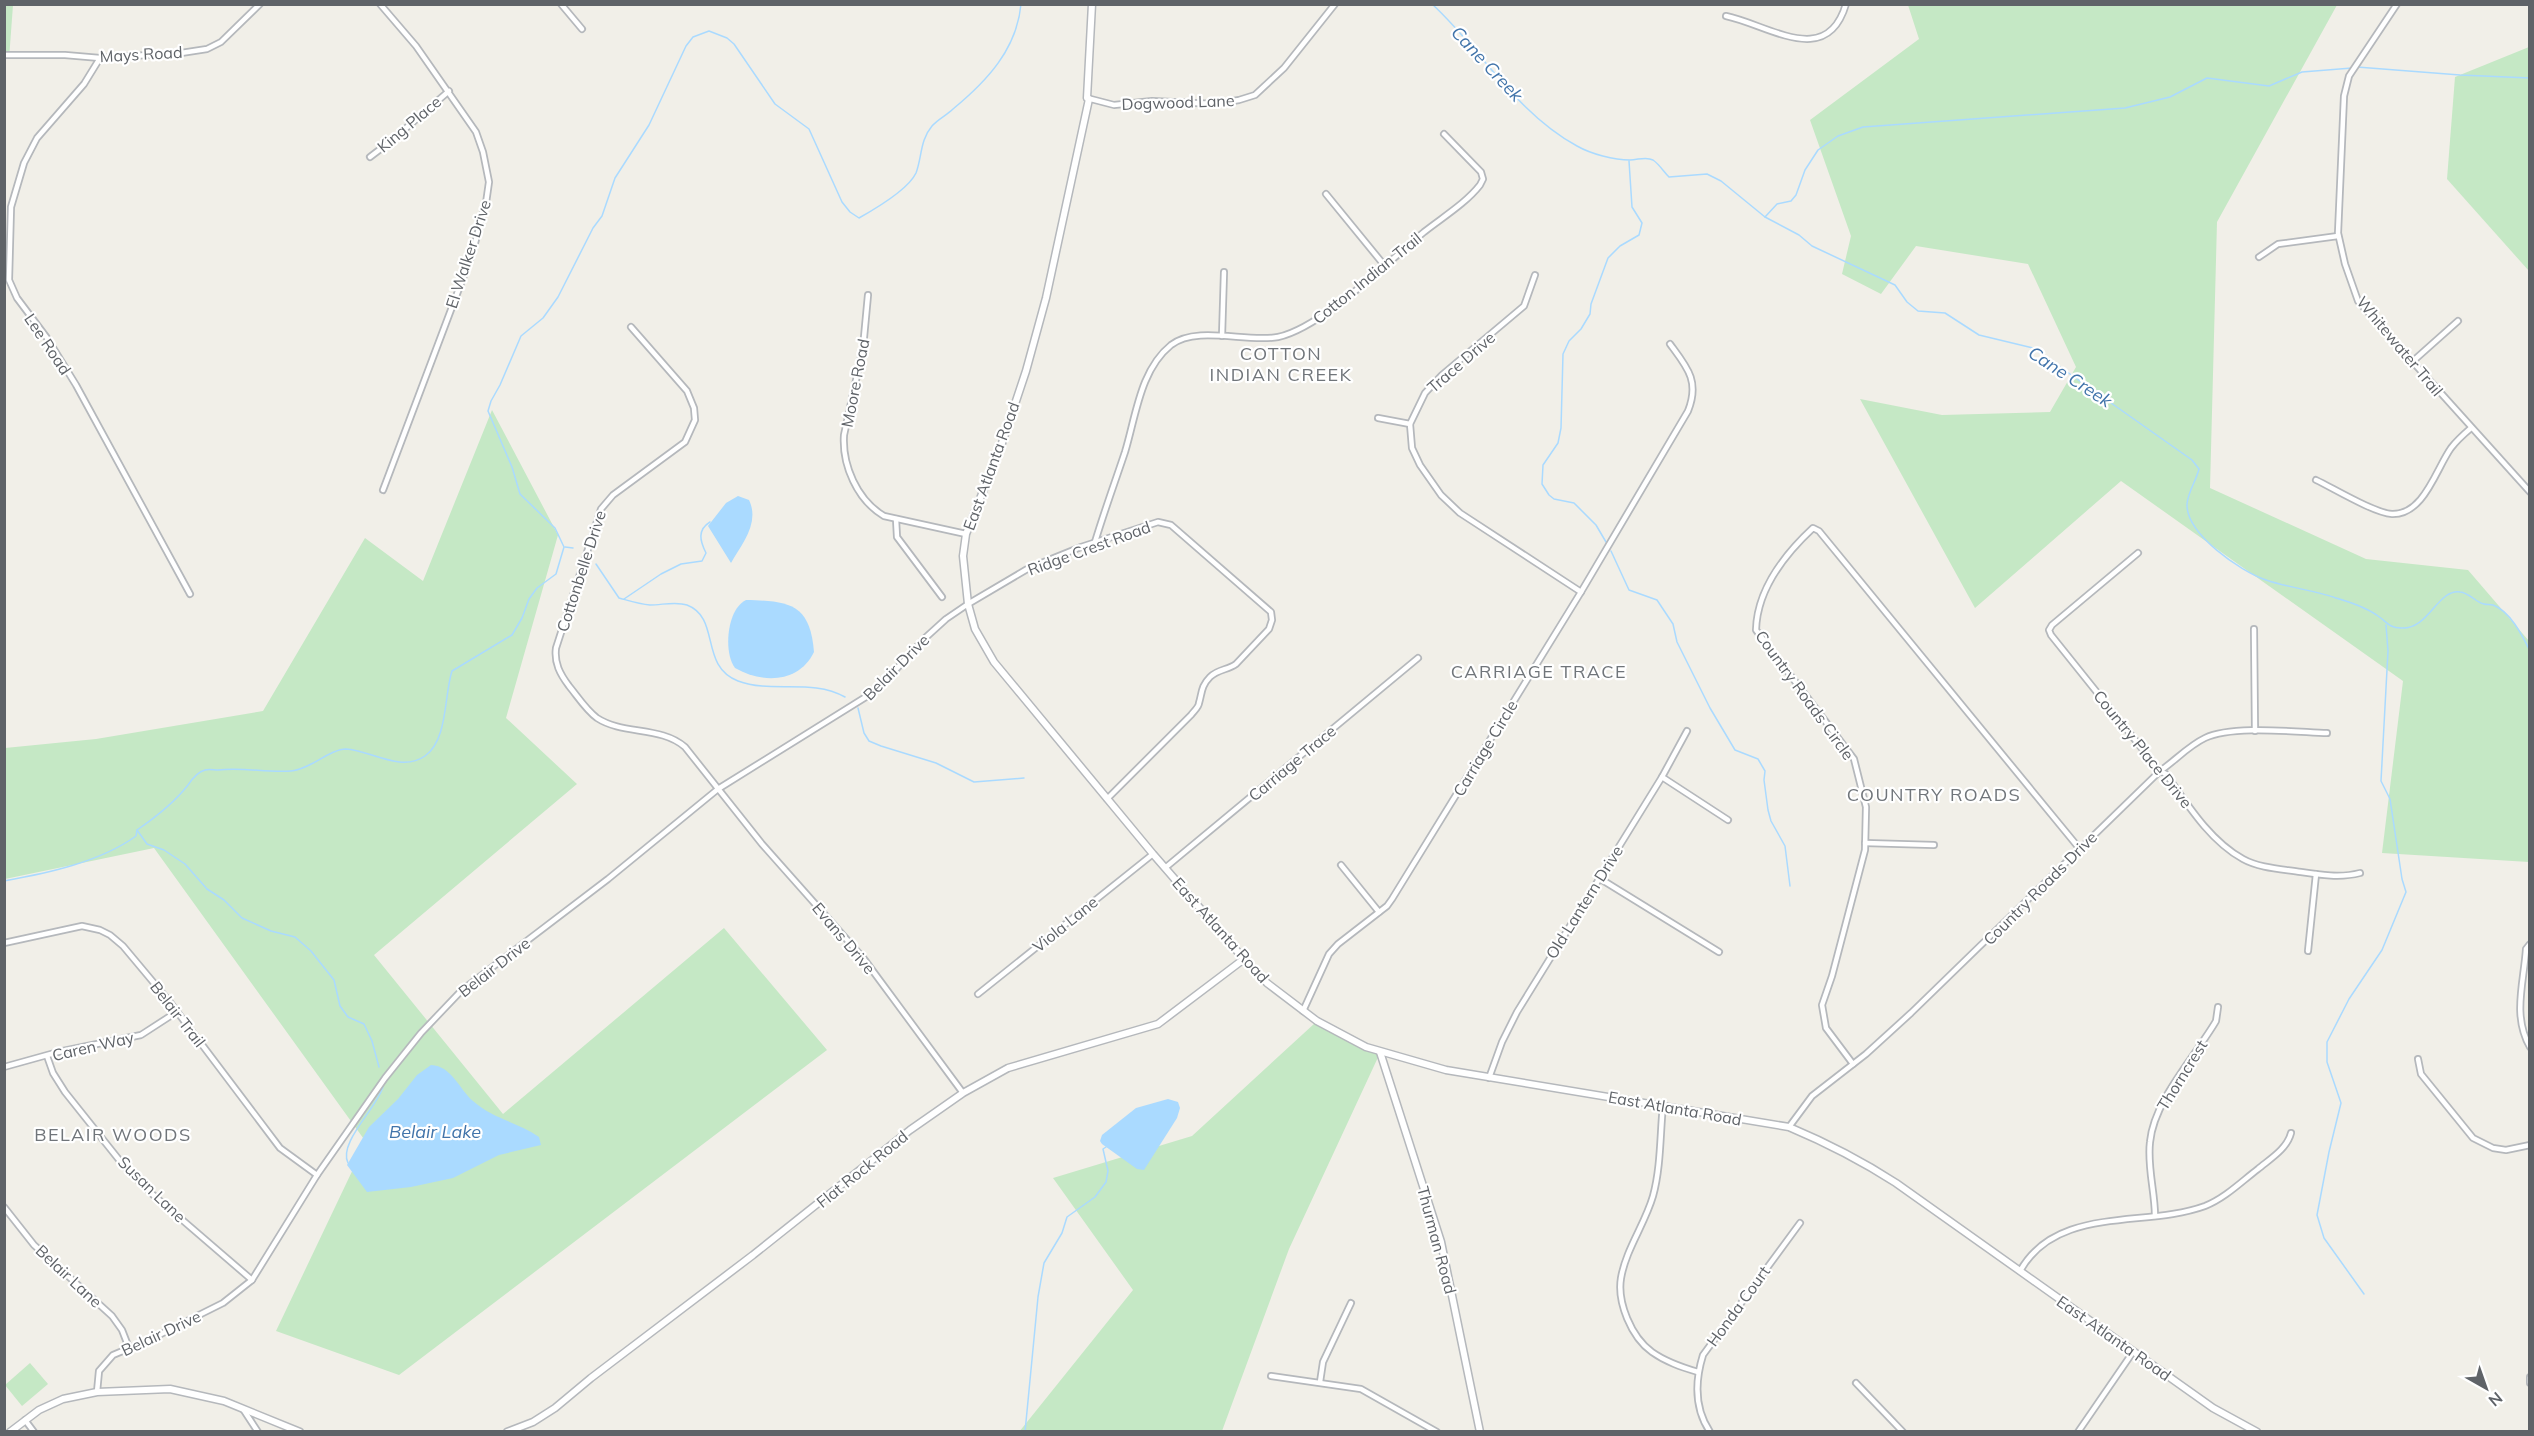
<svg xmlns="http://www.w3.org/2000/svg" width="2534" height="1436" font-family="Mulish,sans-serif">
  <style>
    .green { fill: #c5e8c5 }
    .water { fill: #aadaff }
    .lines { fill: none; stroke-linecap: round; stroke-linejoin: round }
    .stream { stroke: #aadaff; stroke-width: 1.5 }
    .minor-casing { stroke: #b5b8bc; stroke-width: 8 }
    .tertiary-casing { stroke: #b5b8bc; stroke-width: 9 }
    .minor { stroke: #fff; stroke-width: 4.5 }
    .tertiary { stroke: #fff; stroke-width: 6 }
    .labels { text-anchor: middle; stroke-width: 4.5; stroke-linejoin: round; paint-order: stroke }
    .street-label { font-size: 16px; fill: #5f6368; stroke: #fff }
    .water-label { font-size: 18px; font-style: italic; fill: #4174aa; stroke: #fff }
    .neighbourhood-label { font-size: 18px; letter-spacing: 1.5px; fill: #70757a; stroke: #fff }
  </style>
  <rect width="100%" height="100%" fill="#f1efe8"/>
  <!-- green -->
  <g class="green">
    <polygon points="5,5 13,5 9,59 5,58"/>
    <polygon points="1908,5 2337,5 2217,222 2210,488 2366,559 2468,570 2529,641 2529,862 2382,853 2403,681 2121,481 1975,608 1860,399 1942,415 2050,412 2076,367 2028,264 1916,246 1881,294 1842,274 1851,236 1810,120 1919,39"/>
    <polygon points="2529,47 2529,271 2447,179 2455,77"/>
    <polygon points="492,410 558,535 506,718 577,784 374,955 503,1114 724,928 827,1050 399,1375 276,1331 366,1142 154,848 5,879 5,748 96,739 263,711 365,538 423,581"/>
    <polygon points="1315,1023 1380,1053 1289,1249 1222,1431 1019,1432 1133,1290 1053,1178 1192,1136"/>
    <polygon points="30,1363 48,1384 22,1406 5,1385"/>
  </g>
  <!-- water -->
  <g class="water">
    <path d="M738 496 749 500C760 523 742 544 731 563L708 526 726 503Z"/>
    <path d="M746 600C790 601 810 604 814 652 799 683 763 684 735 668 723 652 727 609 746 600Z"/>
    <path d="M431 1065C452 1066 459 1089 473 1101 493 1119 518 1122 539 1137L541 1145 499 1155 453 1178 411 1187 367 1192 347 1165 369 1127 398 1099 417 1075Z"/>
    <polygon points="1168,1099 1178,1102 1180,1108 1177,1118 1144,1170 1137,1169 1102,1144 1100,1141 1102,1135 1136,1108"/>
  </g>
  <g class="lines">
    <!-- stream -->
    <g class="stream">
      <path d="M1432 4C1482 50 1515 112 1577 146 1591 154 1614 160 1630 160 1638 160 1646 156 1653 160 1659 164 1664 172 1669 177L1707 174 1721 181 1765 217 1799 235 1812 246 1895 285 1907 302 1918 311 1945 313 1979 335 2033 348 2192 460 2199 469C2196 481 2188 492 2187 504 2186 534 2240 571 2266 580 2289 588 2314 590 2336 598 2350 602 2367 608 2378 616 2387 622 2389 628 2401 628 2429 630 2437 589 2460 592 2470 593 2475 602 2484 604 2487 605 2490 604 2493 605 2510 611 2522 635 2530 651"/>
      <polyline points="2357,67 2460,75 2530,78"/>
      <polyline points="1765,217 1777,204 1791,201 1796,195 1805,170 1818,150 1838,136 1863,127 2125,108 2170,97 2207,78 2269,86 2302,72 2352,68"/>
      <polyline points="1606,542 1596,525 1574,503 1554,499 1549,495 1542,484 1543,465 1558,443 1561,428 1563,354 1569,341 1581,329 1590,314 1591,304 1608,258 1620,246 1639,235 1642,223 1632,207 1629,161"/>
      <polyline points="565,547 573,548"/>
      <polyline points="1611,551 1629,590 1657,600 1673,624 1677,642 1710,708 1735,750 1758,759 1765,771 1764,780 1768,810 1771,821 1785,846 1790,886"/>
      <path d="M596 564 619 598C630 601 639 604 650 605 662 605 676 601 687 605 721 618 699 666 738 681 773 694 811 678 845 697"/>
      <path d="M624 599 661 574 681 564 702 561 706 553C700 541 697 530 710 522"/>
      <polyline points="858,708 864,733 869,741 881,746 936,763 974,782 1024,778"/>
      <polyline points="137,830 147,844 164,850 185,864 207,889 224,900 242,918 271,931 295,937 311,951 334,980 340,1006 348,1017 364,1024 372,1041 379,1067"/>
      <path d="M4 881C48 873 100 862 136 836L137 830C156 817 174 803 188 785 192 779 197 772 205 770 209 769 214 770 218 770 244 767 267 773 291 771 309 770 330 749 346 749 370 750 401 773 425 756 448 740 444 695 452 671L512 635 522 618 529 599 537 588 556 574 564 547 555 528 520 494 512 467 488 411 491 401 500 385 521 336 543 318 558 297 593 228 602 216 615 178 649 125 686 46 693 37 709 31 727 38 734 44 775 104 809 129 842 202 850 212 859 218C875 209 908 190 916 173 922 157 920 140 932 126 938 119 947 115 953 109 987 81 1017 49 1021 4"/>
      <path d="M348 1163C338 1143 376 1109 383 1087"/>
      <polyline points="2364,1294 2324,1238 2317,1215 2329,1152 2341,1103 2327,1062 2327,1042 2349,999 2382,950 2406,892 2402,879 2390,799 2381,781 2388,651 2386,625"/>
      <polyline points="1025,1432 1038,1297 1044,1263 1062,1233 1067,1217 1095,1197 1106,1182 1108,1171 1103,1149 1106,1147"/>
    </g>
    <!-- minor casing -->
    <g class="minor-casing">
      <g id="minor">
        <polyline points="380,4 416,46 476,132 483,152 489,182 486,203 472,254 383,490"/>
        <polyline points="561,4 582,29"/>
        <polyline points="2397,4 2349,76 2344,96 2338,233 2345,264 2358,301 2530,492"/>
        <path d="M1726 16C1769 25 1827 69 1846 4"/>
        <polyline points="4,55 65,55 100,58 181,53 207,49 221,42 260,4"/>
        <polyline points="100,58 84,84 37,138 24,163 11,207 9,280 17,298 47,338 76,385 190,594"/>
        <polyline points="1087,98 1114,105 1152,101 1215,104 1239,100 1255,95 1284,68 1335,4"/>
        <polyline points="370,157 391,141 449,91"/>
        <polyline points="1326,194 1384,265"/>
        <polyline points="2259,257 2278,244 2338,236"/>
        <polyline points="1535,275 1524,306 1442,375 1425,393 1410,424 1412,448 1420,465 1441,495 1460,513 1581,592"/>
        <path d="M868 295 863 348 844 435C842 465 857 500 884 516L966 534"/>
        <path d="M631 327 687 391 694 408 695 420 685 442 613 495 601 509 556 648C554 663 560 674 569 686 578 697 586 710 597 718 623 735 661 726 685 747L762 844 864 959 963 1093"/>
        <polyline points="1222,336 1224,272"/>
        <polyline points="2412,362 2458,321"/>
        <polyline points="1378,418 1410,424"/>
        <path d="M2316 480C2333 488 2374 513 2392 514 2424 515 2436 469 2451 448 2457 440 2464 434 2471 428"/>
        <polyline points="896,519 897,537 942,597"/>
        <path d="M1095 542C1104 512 1115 482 1125 452 1136 416 1140 370 1171 345 1197 325 1247 343 1278 337 1321 328 1389 261 1424 232 1443 217 1466 203 1480 185L1483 179 1481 172 1444 134"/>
        <path d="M2138 553 2052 625 2049 630 2051 635 2160 771 2166 774C2187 804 2210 841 2243 859 2259 868 2282 869 2301 872 2320 875 2341 878 2360 873"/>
        <polyline points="2254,629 2255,731"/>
        <polyline points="1662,777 1728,820"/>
        <polyline points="1865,843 1934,845"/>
        <polyline points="1341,865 1379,912"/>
        <polyline points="1165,868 1418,658"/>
        <polyline points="1599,878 1719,952"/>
        <polyline points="4,943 82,926 100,930 110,935 123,946 169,1001 280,1148 317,1175"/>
        <path d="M2530 944 2526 949C2524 982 2512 1016 2530 1047"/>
        <polyline points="2308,951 2316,874"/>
        <polyline points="978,994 1153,854"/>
        <path d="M1303 1011 1329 954 1338 944 1387 906 1392 899 1581 592 1688 411C1700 381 1687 367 1670 344"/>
        <polyline points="47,1056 53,1073 65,1092 124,1166 151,1193 252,1280"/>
        <polyline points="2418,1059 2421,1074 2473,1138 2493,1148 2506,1150 2530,1145"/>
        <path d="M1853 1064 1826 1028 1822 1005 1832 976 1865 850 1866 807 1854 759 1756 630C1757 590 1785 554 1813 528L1819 531 2079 848"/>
        <polyline points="4,1067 58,1052 141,1035 175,1013"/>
        <polyline points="1489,1078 1502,1042 1517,1012 1662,777 1687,731"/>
        <path d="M1663 1105C1660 1134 1661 1167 1653 1196 1645 1224 1626 1249 1621 1278 1617 1302 1631 1337 1652 1352 1666 1362 1681 1367 1698 1372"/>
        <path d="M1789 1127 1812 1096 1866 1054 1911 1013 2160 771C2175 761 2188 746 2205 738 2232 725 2296 732 2327 733"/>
        <polyline points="4,1207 34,1245 112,1316 122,1330 129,1348"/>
        <path d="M2155 1216C2155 1192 2147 1167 2150 1142 2154 1100 2195 1057 2216 1021L2218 1007"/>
        <path d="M2020 1271C2057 1205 2145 1228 2205 1206 2225 1198 2241 1182 2258 1169 2270 1159 2287 1149 2291 1133"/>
        <polyline points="1271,1376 1361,1389 1437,1432"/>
        <polyline points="2530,1377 2530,1383"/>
        <polyline points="1320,1382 1323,1362 1351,1303"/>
        <polyline points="1856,1383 1903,1432"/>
        <path d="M97 1392 99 1371 113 1355 149 1340 223 1303 252 1280 317 1175 385 1078 421 1033 461 991 608 879 718 789 877 690 924 639 946 619 968 604 1029 568 1081 547 1158 522 1171 525 1271 612 1272 620 1269 629 1236 664C1228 670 1218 669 1210 677 1201 686 1202 693 1199 703 1199 707 1193 712 1191 715L1107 799"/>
        <polyline points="243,1409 258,1432"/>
        <polyline points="25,1420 34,1432"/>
        <path d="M1710 1432C1694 1408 1695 1381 1703 1355L1800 1223"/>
        <polyline points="2078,1432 2133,1352"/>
      </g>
    </g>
    <!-- tertiary casing -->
    <g class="tertiary-casing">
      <g id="tertiary">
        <path d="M1092 4 1087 98 1089 99 1046 298 1026 371 1001 446 966 534 963 556 968 604 975 629 994 662 1153 854 1244 959 1267 983 1317 1021 1366 1047 1446 1070 1789 1127C1827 1143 1862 1161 1896 1183L2213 1408 2257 1432"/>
        <polyline points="1380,1052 1441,1242 1480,1432"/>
        <polyline points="10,1432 39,1410 63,1399 97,1392 170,1389 224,1401 300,1432"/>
        <polyline points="507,1432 533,1422 555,1408 591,1378 753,1255 910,1130 963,1093 1008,1068 1158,1024 1244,959"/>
      </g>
    </g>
    <!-- minor -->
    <use href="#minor" class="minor"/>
    <!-- tertiary -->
    <use href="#tertiary" class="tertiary"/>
  </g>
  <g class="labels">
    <!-- street labels -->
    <g class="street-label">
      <text transform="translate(141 54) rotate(-3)" y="6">Mays Road</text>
      <text transform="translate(1178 102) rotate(-2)" y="6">Dogwood Lane</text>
      <text transform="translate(409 124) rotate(-40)" y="6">King Place</text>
      <text transform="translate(468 254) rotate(-72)" y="6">El Walker Drive</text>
      <text transform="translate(1367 278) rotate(-39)" y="6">Cotton Indian Trail</text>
      <text transform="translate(48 344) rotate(56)" y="6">Lee Road</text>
      <text transform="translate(2400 346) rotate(50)" y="6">Whitewater Trail</text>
      <text transform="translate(1461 362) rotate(-41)" y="6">Trace Drive</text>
      <text transform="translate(855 383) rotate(-79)" y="6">Moore Road</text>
      <text transform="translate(991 466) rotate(-70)" y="6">East Atlanta Road</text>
      <text transform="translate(1089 548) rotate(-20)" y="6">Ridge Crest Road</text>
      <text transform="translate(581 571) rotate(-72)" y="6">Cottonbelle Drive</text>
      <text transform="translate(896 667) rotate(-45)" y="6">Belair Drive</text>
      <text transform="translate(1805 695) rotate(54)" y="6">Country Roads Circle</text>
      <text transform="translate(1485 748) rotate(-59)" y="6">Carriage Circle</text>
      <text transform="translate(2143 749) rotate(51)" y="6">Country Place Drive</text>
      <text transform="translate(1292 763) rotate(-40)" y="6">Carriage Trace</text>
      <text transform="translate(2040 888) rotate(-45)" y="6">Country Roads Drive</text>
      <text transform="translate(1584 902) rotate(-58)" y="6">Old Lantern Drive</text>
      <text transform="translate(1065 924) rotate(-39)" y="6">Viola Lane</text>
      <text transform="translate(1221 930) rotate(48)" y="6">East Atlanta Road</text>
      <text transform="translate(844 938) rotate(50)" y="6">Evans Drive</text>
      <text transform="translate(494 967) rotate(-38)" y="6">Belair Drive</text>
      <text transform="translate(178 1014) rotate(52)" y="6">Belair Trail</text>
      <text transform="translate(93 1046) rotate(-13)" y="6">Caren Way</text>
      <text transform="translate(2182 1075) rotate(-58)" y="6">Thorncrest</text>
      <text transform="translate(1675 1108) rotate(10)" y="6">East Atlanta Road</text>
      <text transform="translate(862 1169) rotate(-39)" y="6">Flat Rock Road</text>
      <text transform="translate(152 1189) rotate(44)" y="6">Susan Lane</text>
      <text transform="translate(1437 1240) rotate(75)" y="6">Thurman Road</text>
      <text transform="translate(69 1276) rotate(43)" y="6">Belair Lane</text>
      <text transform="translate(1738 1306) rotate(-54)" y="6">Honda Court</text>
      <text transform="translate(161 1333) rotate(-25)" y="6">Belair Drive</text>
      <text transform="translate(2114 1338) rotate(35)" y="6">East Atlanta Road</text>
    </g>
    <!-- water labels -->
    <g class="water-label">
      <text transform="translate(1487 64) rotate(47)" y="6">Cane Creek</text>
      <text transform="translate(2070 377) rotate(33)" y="6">Cane Creek</text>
      <text x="435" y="1138">Belair Lake</text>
    </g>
    <!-- neighbourhood labels -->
    <g class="neighbourhood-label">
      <text x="1281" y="360">COTTON<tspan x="1281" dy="21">INDIAN CREEK</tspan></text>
      <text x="1539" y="678">CARRIAGE TRACE</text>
      <text x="1934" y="801">COUNTRY ROADS</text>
      <text x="113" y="1141">BELAIR WOODS</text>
    </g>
  </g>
  <!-- border -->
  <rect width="2534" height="1436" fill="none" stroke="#5f6368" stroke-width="12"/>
  <!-- north arrow -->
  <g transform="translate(2486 1388) rotate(140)" stroke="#ffffff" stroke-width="4.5" paint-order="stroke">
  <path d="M0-4.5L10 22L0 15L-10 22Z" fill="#5f6368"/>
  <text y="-9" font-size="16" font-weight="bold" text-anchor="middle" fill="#5f6368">N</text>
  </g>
</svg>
